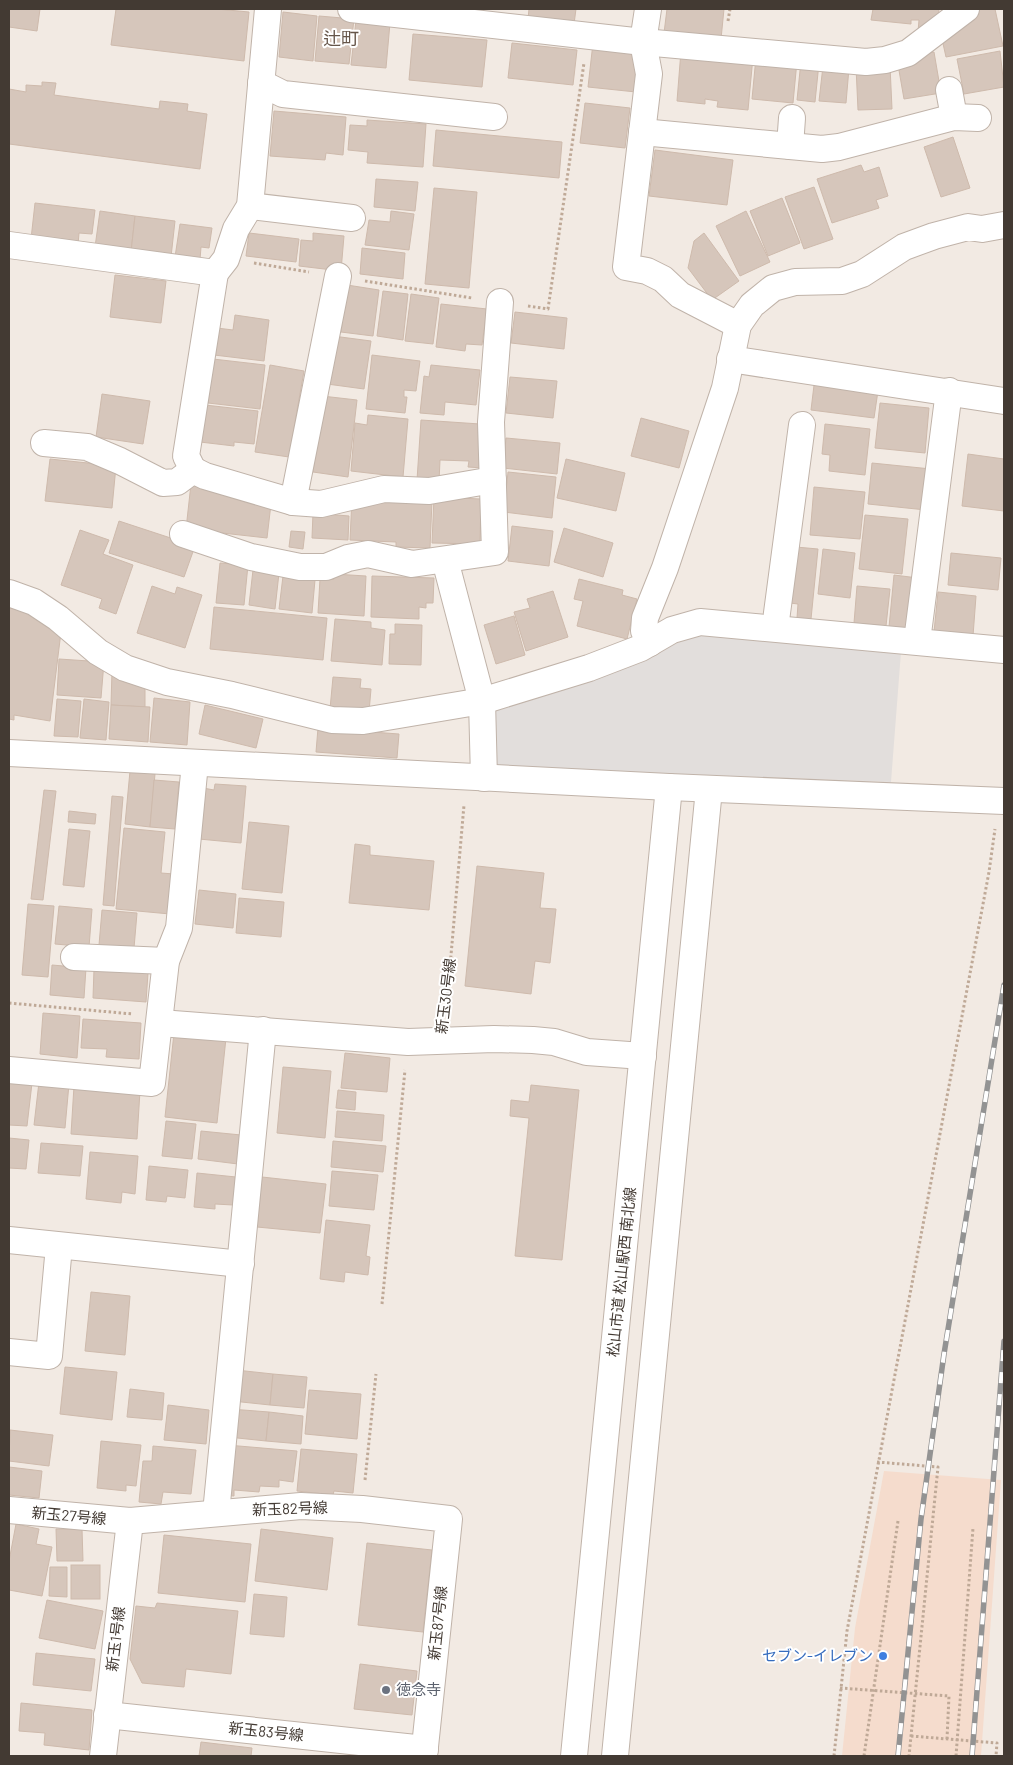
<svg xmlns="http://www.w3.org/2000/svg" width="1013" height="1765" font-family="Barlow,'Noto Sans JP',sans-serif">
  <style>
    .commercial { fill: #f5dccd }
    .parking { fill: #e2dedc }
    .building { fill: #d6c6bb; stroke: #cebaac }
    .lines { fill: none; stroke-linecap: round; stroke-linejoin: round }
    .street-casing { stroke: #c0b3a9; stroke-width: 28 }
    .path { stroke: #bfa997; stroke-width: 3; stroke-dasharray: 2.5 2.5; stroke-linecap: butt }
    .street { stroke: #fff; stroke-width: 26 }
    .rail-casing { stroke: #939393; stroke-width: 5.5 }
    .rail { stroke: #fff; stroke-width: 4; stroke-dasharray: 11; stroke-linecap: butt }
    .shop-dot { fill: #3f7fe0; stroke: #fff; stroke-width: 2 }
    .worship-dot { fill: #6b7280; stroke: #fff; stroke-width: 2 }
    .labels { text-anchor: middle; stroke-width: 4; stroke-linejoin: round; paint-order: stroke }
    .street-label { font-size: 15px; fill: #433a33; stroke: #fff }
    .shop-label { font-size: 15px; fill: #366cbe; stroke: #fff; text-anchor: end }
    .worship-label { font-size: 15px; fill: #5b616d; stroke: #fff; text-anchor: start }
    .quarter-label { font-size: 18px; fill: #66564a; stroke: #fff }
  </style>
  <rect width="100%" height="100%" fill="#f2eae3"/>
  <!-- commercial -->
  <polygon class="commercial" points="884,1471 1001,1480 981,1756 842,1756 855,1628"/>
  <!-- parking -->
  <polygon class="parking" points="700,634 901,652 891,782 496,767 496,706 596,675"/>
  <!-- building -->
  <g class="building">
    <polygon points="9,9 40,9 37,31 9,27"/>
    <polygon points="116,9 217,9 249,12 244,61 111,45"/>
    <polygon points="529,9 576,9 574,24 528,19"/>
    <polygon points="667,9 724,9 721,39 664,33"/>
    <polygon points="873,9 939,9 938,19 918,32 919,20 911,20 911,24 871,20"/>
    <polygon points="976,9 995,9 1003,46 946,57 940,30"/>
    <polygon points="283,12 317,16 313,61 279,57"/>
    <polygon points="319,16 354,19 349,64 315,61"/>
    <polygon points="356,20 390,23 386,68 351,65"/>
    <polygon points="413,34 487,40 482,87 409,80"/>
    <polygon points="512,43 577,50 573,85 508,78"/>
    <polygon points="593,43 635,47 638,71 636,92 588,87"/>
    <polygon points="681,51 753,57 748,110 717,107 718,101 705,99 705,104 677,101"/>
    <polygon points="1000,51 1004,87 964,94 957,59"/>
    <polygon points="934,52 941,93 904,99 897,59"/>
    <polygon points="756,57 797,61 793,103 752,99"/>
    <polygon points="801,61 819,63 815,102 797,100"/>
    <polygon points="823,66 849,68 846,103 819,101"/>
    <polygon points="890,66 892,109 858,110 856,67"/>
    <polygon points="42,82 56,83 54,95 159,109 160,101 188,104 187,111 207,114 200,169 9,144 9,89 26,92 26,85 42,86"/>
    <polygon points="585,103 630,108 625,148 580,143"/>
    <polygon points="274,111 346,117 343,155 326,153 325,160 270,156"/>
    <polygon points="367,120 426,124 423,167 367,163 368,152 348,150 350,125 367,126"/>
    <polygon points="436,130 562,142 559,178 433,166"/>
    <polygon points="953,137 970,188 941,197 924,147"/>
    <polygon points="655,150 733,160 727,205 649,196"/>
    <polygon points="861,165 864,172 879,167 888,196 876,200 879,208 832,223 817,179"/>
    <polygon points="376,179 418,182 415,211 374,207"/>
    <polygon points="814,187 833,239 804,249 785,197"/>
    <polygon points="434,188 477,192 469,288 425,284"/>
    <polygon points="782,198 800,243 768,256 750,211"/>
    <polygon points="35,203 95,210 92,234 79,233 78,245 31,239"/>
    <polygon points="100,211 135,216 131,252 95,247"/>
    <polygon points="391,211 414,214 409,250 365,245 369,220 390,222"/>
    <polygon points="746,211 770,262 740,276 716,226"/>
    <polygon points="135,216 175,221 171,257 131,252"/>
    <polygon points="180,224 212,228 209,248 201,247 200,260 175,257"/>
    <polygon points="249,233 299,239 296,262 246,256"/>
    <polygon points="313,233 344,236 341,271 299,266 301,240 313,241"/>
    <polygon points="704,233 739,281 712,300 688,268 694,241"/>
    <polygon points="362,248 405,253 403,279 360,274"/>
    <polygon points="115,275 166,281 161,323 110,317"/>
    <polygon points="347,285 379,290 373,336 341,332"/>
    <polygon points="383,291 408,294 403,340 377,336"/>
    <polygon points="411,294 439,298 433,344 405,341"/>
    <polygon points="441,304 487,309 482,345 466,344 465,351 436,347"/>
    <polygon points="515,312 567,318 564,349 511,343"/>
    <polygon points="235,315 269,320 264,361 214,355 217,328 233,330"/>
    <polygon points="333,336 371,341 364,389 327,384"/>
    <polygon points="372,355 420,361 416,391 404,390 404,397 407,397 405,413 366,409"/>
    <polygon points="213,359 265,365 260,409 208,403"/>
    <polygon points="270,365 304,371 289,457 255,452"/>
    <polygon points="431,365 480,370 476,405 445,402 444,415 420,413 424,376 429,377"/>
    <polygon points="510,377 557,381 553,418 506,413"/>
    <polygon points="815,377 879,384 874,418 811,410"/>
    <polygon points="102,394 150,401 143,444 96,437"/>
    <polygon points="322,396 357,400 348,477 313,472"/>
    <polygon points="880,403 929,408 925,453 875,448"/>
    <polygon points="205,405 258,411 254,444 234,442 234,446 200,442"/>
    <polygon points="368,415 408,419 403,477 351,471 355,423 367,425"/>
    <polygon points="641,418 689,431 679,468 631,456"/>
    <polygon points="421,420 480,424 483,468 468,467 469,461 440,460 439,482 417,480"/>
    <polygon points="825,424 870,429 865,475 829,471 830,455 822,454"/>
    <polygon points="506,438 560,443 557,474 503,468"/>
    <polygon points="968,454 1004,459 1004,511 962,506"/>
    <polygon points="50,459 116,466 112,508 45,501"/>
    <polygon points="566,459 625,473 616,511 557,498"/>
    <polygon points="872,463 931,469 926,510 868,504"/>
    <polygon points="508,472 556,477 552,518 504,512"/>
    <polygon points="191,484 271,504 267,538 186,529"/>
    <polygon points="814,487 865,492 860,539 810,535"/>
    <polygon points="434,497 481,499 480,544 432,543"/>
    <polygon points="352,498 432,501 430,548 396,547 396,542 350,540"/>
    <polygon points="313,513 349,516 348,540 312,538"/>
    <polygon points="865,515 908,519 902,574 859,569"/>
    <polygon points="119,521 195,546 184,577 109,553"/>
    <polygon points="512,526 553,531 549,566 508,561"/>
    <polygon points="564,528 613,543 603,577 554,562"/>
    <polygon points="80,530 109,540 103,554 133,565 116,614 99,608 102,599 61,585"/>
    <polygon points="291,531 305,532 303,549 289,547"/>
    <polygon points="796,547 818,549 811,619 797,618 798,604 790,603"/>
    <polygon points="823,549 855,553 850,598 818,594"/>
    <polygon points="951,553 1001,558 998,590 948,585"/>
    <polygon points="220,563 248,565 244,605 216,603"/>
    <polygon points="253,570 279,573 275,609 249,605"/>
    <polygon points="334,574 366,576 364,616 318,613 320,579 334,579"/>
    <polygon points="894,575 918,578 913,629 889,627"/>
    <polygon points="283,576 315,580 312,613 279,609"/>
    <polygon points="372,576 434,578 433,603 426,603 426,608 419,607 419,619 371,617"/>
    <polygon points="579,579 623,590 622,595 637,599 627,639 577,626 583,601 574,599"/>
    <polygon points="152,586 175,594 177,587 202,595 185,648 137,633"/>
    <polygon points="857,586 890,589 886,626 854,623"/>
    <polygon points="553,591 568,637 526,651 514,612 530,608 527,599"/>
    <polygon points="938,592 976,596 973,636 934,632"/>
    <polygon points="214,607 327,618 323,660 210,649"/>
    <polygon points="9,608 26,609 61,632 50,721 14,715 14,720 9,719"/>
    <polygon points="514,616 525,655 496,664 484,625"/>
    <polygon points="335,619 371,622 371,628 385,630 382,665 331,661"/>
    <polygon points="395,624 422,625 421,665 389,664 390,634 395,634"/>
    <polygon points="59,659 104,662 101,698 57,695"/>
    <polygon points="112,671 145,686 145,707 111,705"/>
    <polygon points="333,677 361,679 360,688 371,689 369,712 330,709"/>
    <polygon points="154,698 190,702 187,745 150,742"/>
    <polygon points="57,699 81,701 78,737 54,736"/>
    <polygon points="84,699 109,702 106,740 80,738"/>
    <polygon points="111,705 150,707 148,742 109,739"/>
    <polygon points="205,705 263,719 256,748 199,734"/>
    <polygon points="318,728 399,734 397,758 316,752"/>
    <polygon points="130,771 155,774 150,827 125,824"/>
    <polygon points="154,780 179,782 175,829 150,827"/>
    <polygon points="215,784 246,786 241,843 199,839 203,788 214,790"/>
    <polygon points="44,790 56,791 43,900 31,899"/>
    <polygon points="112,796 123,797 114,906 103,905"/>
    <polygon points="69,811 96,814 95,824 68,822"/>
    <polygon points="249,822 289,826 282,893 242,889"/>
    <polygon points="124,828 165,832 161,873 174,874 170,914 116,909"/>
    <polygon points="69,829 90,831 84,887 63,885"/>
    <polygon points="355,844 370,846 370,855 434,861 429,910 349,903"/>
    <polygon points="477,866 544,873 540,908 556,909 550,963 535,961 531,994 465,986"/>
    <polygon points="199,890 236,894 233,928 195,924"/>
    <polygon points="239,898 284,902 281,937 236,933"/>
    <polygon points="28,904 54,906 48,977 22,975"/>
    <polygon points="59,906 92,909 89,947 55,944"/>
    <polygon points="102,910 137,913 134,948 99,945"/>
    <polygon points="52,965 86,968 84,998 50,995"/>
    <polygon points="94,969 148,973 146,1002 93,998"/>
    <polygon points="43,1013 80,1016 77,1058 40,1054"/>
    <polygon points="83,1019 141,1023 139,1059 106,1057 107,1049 81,1048"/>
    <polygon points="174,1033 226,1038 217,1123 165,1117"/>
    <polygon points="345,1053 390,1058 387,1092 341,1088"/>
    <polygon points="283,1067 331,1071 325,1138 277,1133"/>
    <polygon points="9,1081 32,1083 27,1126 9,1125"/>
    <polygon points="39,1082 69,1084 65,1128 34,1125"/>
    <polygon points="531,1085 579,1090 562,1260 515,1256 529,1118 510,1116 511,1100 529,1102"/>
    <polygon points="74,1086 140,1091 137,1139 71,1134"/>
    <polygon points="338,1090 356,1092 355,1110 336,1108"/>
    <polygon points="337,1111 384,1115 382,1141 335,1137"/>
    <polygon points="166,1121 196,1124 192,1159 162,1156"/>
    <polygon points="201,1131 241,1135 238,1164 198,1159"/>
    <polygon points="9,1138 29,1140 26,1169 9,1168"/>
    <polygon points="333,1141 386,1146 383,1172 331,1167"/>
    <polygon points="41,1143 83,1146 80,1176 38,1173"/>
    <polygon points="90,1152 138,1156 135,1194 122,1192 121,1203 86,1199"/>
    <polygon points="149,1166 188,1170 185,1198 167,1196 166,1202 146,1200"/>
    <polygon points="332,1171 378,1175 374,1210 329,1206"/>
    <polygon points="197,1173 236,1177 233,1205 215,1204 215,1209 194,1207"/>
    <polygon points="262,1177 326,1184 320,1233 257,1227"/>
    <polygon points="326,1220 370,1225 366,1256 370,1257 368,1275 345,1272 344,1282 320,1279"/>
    <polygon points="91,1292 130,1296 125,1355 85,1351"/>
    <polygon points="65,1367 117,1372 112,1420 60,1414"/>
    <polygon points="236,1370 273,1374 270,1405 232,1401"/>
    <polygon points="273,1374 307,1377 304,1408 270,1405"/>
    <polygon points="130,1389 164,1393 162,1420 127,1417"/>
    <polygon points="309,1390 361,1394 357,1439 305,1434"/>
    <polygon points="168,1405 209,1410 206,1444 164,1440"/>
    <polygon points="230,1409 269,1412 266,1441 228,1437"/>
    <polygon points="269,1412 303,1416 301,1444 266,1441"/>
    <polygon points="10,1430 53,1435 49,1466 9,1461"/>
    <polygon points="101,1441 141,1445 136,1486 126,1485 126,1491 97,1488"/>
    <polygon points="227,1445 297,1451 293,1482 279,1480 279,1487 260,1486 259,1492 234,1490 234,1496 222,1495"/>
    <polygon points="153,1446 196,1450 191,1494 163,1492 161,1504 139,1502 143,1461 152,1461"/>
    <polygon points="301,1449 357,1454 353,1493 334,1491 333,1495 297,1491"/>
    <polygon points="9,1467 42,1471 39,1498 9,1495"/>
    <polygon points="16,1524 39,1529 36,1544 52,1547 42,1596 9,1590 9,1561"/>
    <polygon points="56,1529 82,1529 83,1561 57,1561"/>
    <polygon points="261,1529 333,1538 327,1590 255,1581"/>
    <polygon points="164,1535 251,1544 245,1602 158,1593"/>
    <polygon points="367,1543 432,1550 423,1632 358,1625"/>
    <rect x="71" y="1565" width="29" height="34"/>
    <polygon points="50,1567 67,1567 67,1597 49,1596"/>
    <polygon points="254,1594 287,1597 284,1637 250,1634"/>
    <polygon points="47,1600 103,1611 95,1649 39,1638"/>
    <polygon points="157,1603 238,1611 231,1674 186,1669 184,1687 142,1683 130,1659 136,1606 155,1608"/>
    <polygon points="36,1653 95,1659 91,1691 33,1685"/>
    <polygon points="360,1664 417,1671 412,1715 354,1709"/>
    <polygon points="21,1703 92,1710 89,1750 44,1745 45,1733 19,1731"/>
    <polygon points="201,1742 252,1748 251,1756 199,1756"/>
  </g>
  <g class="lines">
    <!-- street casing -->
    <g class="street-casing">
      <g id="street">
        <polyline points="351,9 643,42 866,62 885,60 908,53 966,9"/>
        <polyline points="648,9 643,42 649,74 626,267 647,271 663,279 680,295 738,325"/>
        <polyline points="261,83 283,94 494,117"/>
        <polyline points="949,90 954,117"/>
        <polyline points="642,132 822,149 839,147 954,117 978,118"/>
        <polyline points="790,146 792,118"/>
        <polyline points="250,206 352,218"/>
        <polyline points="9,245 215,273 226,259 236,229 250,206 268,9"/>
        <polyline points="730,359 1004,401"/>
        <polyline points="44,443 87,447 120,461 163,483 177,482 193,470 205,476 293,502 321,504 384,489 429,491 493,480"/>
        <polyline points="193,470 186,456 215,273"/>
        <polyline points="293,502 338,276"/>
        <polyline points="183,534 251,557 300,567 326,567 348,558 368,554 412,564 495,552 491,422 500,302"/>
        <polyline points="445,560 482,701 484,778"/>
        <polyline points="9,593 34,602 58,618 98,652 125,668 167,682 232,695 332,720 363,721 482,701 589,668 641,648 672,630 700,622 1004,650"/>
        <polyline points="775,628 802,425"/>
        <polyline points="917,641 949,391"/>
        <polyline points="650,643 644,631 645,618 665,568 725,388 738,325 752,305 773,288 795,282 842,281 862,274 904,247 934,236 968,227 982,229 1004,225"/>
        <polyline points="9,753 669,787 1004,801"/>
        <polyline points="74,957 166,961"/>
        <polyline points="160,1023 408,1042 494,1039 533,1040 554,1042 587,1052 643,1056"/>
        <polyline points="9,1070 152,1083 166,961 179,928 195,763"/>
        <polyline points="9,1240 241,1264"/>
        <polyline points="9,1352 49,1356 59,1246"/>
        <polyline points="9,1510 130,1521 301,1506 362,1509 449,1519 424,1756"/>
        <polyline points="216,1513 263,1030"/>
        <polyline points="107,1715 425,1749"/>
        <polyline points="103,1756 130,1521"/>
        <polyline points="574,1756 669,787"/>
        <polyline points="615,1756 709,789"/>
      </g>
    </g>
    <!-- path -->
    <g class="path">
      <polyline points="728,21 730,9"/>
      <polyline points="254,263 309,272"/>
      <polyline points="365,281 472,298"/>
      <polyline points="528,306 548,309 584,63"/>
      <polyline points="9,1003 133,1014"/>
      <polyline points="446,1013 464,805"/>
      <polyline points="382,1304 405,1070"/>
      <polyline points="877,1462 938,1467 909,1756"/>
      <polyline points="365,1480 376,1374"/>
      <polyline points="840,1688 949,1696 947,1739"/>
      <polyline points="911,1736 997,1743 996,1756"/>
      <polyline points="834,1756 847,1631 989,872 995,829"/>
      <polyline points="864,1756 898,1521"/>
      <polyline points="956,1756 973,1528"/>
    </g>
    <!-- street -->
    <use href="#street" class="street"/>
    <!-- rail casing -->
    <g class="rail-casing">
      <g id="rail">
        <polyline points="898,1756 921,1519 944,1354 1004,985"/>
        <polyline points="972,1756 1004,1341"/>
      </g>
    </g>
    <!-- rail -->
    <use href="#rail" class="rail"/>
  </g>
  <!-- markers -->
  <circle class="shop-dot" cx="883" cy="1656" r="5"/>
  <circle class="worship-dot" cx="386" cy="1690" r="5"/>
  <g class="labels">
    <!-- street labels -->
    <g class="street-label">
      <text transform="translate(446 996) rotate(-83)" y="5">新玉30号線</text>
      <text transform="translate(622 1272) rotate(-84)" y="5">松山市道 松山駅西 南北線</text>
      <text transform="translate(290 1509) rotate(-2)" y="5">新玉82号線</text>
      <text transform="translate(69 1516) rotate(5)" y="5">新玉27号線</text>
      <text transform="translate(438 1623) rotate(-84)" y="5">新玉87号線</text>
      <text transform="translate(116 1639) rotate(-83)" y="5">新玉1号線</text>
      <text transform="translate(266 1732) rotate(6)" y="5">新玉83号線</text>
    </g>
    <!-- shop labels -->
    <g class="shop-label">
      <text x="873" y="1661">セブン-イレブン</text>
    </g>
    <!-- worship labels -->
    <g class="worship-label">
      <text x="396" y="1695">徳念寺</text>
    </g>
    <!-- quarter labels -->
    <g class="quarter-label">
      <text x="341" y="45">辻町</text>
    </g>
  </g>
  <!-- border -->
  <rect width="1013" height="1765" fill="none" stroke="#433a33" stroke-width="20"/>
</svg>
